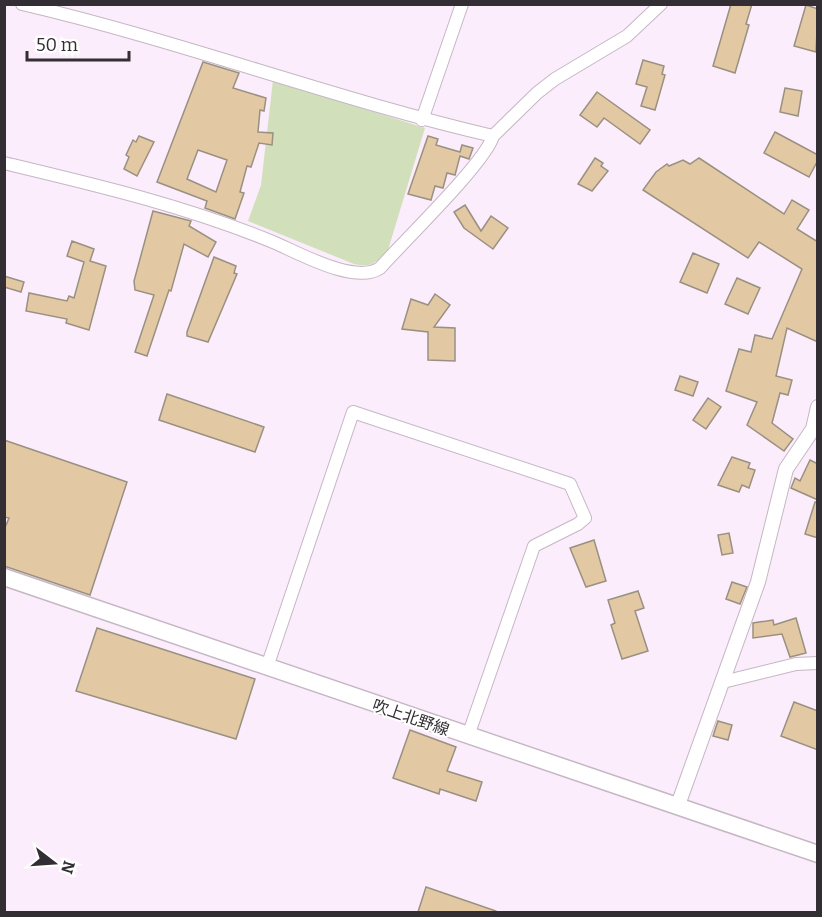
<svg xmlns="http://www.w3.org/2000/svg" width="822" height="917" font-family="Bitter,'Noto Sans JP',serif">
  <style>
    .green { fill: #d1e0bb }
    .building { fill: #e2c9a4; stroke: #9a9082; stroke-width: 1.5; fill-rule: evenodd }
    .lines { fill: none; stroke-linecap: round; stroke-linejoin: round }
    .minor-casing { stroke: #c5b7c4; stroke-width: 14 }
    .tertiary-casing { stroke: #c5b7c4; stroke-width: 16 }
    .secondary-casing { stroke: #c5b7c4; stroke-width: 19 }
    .minor { stroke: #fff; stroke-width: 12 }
    .tertiary { stroke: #fff; stroke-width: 14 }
    .secondary { stroke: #fff; stroke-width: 16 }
    .labels { text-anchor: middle; stroke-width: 4.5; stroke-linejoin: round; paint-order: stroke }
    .street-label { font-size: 16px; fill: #332e33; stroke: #fff }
  </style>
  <rect width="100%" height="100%" fill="#fbedfb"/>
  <!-- green -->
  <path class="green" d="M273 80 425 128 388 250C376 263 371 268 354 264L248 221 261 185Z"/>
  <!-- building -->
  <g class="building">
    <polygon points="731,4 752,4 746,24 749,25 735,73 713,66"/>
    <polygon points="806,5 818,9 816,52 794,46"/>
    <polygon points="643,60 664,66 662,74 665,75 655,110 641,106 647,87 636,84"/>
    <path d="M203 62 239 73 233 88 266 98 264 111 260 110 258 132 273 133 272 145 259 143 251 167 247 166 240 192 244 193 235 219 205 208 207 201 157 182ZM198 150 227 160 216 192 187 179Z"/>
    <polygon points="785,88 802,91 798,116 780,112"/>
    <polygon points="597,92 650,130 640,144 604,118 597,127 580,115"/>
    <polygon points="775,132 818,155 818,160 809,177 764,153"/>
    <polygon points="139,136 154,142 137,176 124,169 129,157 126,155 133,140 136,142"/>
    <polygon points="428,136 438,139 436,145 460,152 462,145 473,148 469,159 460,156 455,175 447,173 443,188 435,186 431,200 408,194"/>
    <polygon points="595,158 603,163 601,166 608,171 592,191 578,184"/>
    <polygon points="699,158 784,214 792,200 809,210 797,229 818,242 818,342 787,328 776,376 792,380 788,395 780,393 772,423 793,439 784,451 747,425 757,402 726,391 739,349 751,352 755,335 772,339 802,269 759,242 748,258 643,190 656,172 667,164 669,166 683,160 690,164"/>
    <polygon points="465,205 481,231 491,216 508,228 493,249 464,228 454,212"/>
    <polygon points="153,211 191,221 189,226 216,242 208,257 184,244 171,291 169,290 147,356 135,352 154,295 135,290 134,281"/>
    <polygon points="72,241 94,249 90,261 106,266 89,330 66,323 67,319 26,311 29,293 67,301 69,296 74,298 84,262 67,256"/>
    <polygon points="693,253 719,264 707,293 680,282"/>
    <polygon points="214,257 236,266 234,273 237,274 208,342 187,336 187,332"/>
    <polygon points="4,276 24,282 21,292 4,287"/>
    <polygon points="737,278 760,288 748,314 725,304"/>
    <polygon points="435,294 450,305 434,327 455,328 455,361 428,360 428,332 402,329 411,299 428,305"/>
    <polygon points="680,376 698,382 693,396 675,390"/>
    <polygon points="167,394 264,427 255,452 159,420"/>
    <polygon points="708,398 721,407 706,429 693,420"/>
    <polygon points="4,440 127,482 90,595 4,566 4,530 9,518 4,517"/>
    <polygon points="732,457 750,463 748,468 755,470 749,488 742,485 739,492 718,485"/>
    <polygon points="810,460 818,464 818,500 791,488 795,478 800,481"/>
    <polygon points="815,502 818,502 818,538 805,534"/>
    <polygon points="729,533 733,553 722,555 718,535"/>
    <polygon points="594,540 606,581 586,587 570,548"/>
    <polygon points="732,582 747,587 740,604 726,599"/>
    <polygon points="638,591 644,608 635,611 648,651 622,659 611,625 615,623 608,600"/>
    <polygon points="796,618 806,653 790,657 782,634 753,638 753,623 773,620 774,625"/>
    <polygon points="97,628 255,679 236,739 76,691"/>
    <polygon points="794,702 818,711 818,750 781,736"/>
    <polygon points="718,721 732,725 728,740 713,736"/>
    <polygon points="410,730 456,747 447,771 482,782 476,801 440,789 439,794 393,778"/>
    <polygon points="426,887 496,911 496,912 418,912"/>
  </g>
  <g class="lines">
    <!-- minor casing -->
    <g class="minor-casing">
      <g id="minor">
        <path d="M22 4C181 41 334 99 493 136"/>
        <polyline points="422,120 462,4"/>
        <path d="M4 163C96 185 186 206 273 242 299 253 355 285 380 268 402 243 486 162 493 136L537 93 555 79 627 36 661 4"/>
        <polyline points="267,667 353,412 570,484 585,518 578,524 534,546 468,736"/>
        <polyline points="723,682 796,664 818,663"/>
      </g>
    </g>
    <!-- tertiary casing -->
    <g class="tertiary-casing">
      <polyline id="tertiary" points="678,805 758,582 786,469 813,429 818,407"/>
    </g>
    <!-- secondary casing -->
    <g class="secondary-casing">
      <polyline id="secondary" points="4,577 818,854"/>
    </g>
    <!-- minor -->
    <use href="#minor" class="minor"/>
    <!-- tertiary -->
    <use href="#tertiary" class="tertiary"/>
    <!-- secondary -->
    <use href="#secondary" class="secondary"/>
  </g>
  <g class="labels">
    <!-- street labels -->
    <g class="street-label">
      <text transform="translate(411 717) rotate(19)" y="6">吹上北野線</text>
    </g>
  </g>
  <!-- border -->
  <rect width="822" height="917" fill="none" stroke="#332e33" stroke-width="12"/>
  <!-- north arrow -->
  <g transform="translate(54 863) rotate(107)" stroke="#ffffff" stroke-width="4.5" paint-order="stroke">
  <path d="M0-4.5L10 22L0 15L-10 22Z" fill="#332e33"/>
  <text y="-9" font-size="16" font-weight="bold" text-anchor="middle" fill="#332e33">N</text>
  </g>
  <!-- scale -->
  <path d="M27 51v9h102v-9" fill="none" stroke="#332e33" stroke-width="3"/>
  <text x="36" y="51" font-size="18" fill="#332e33" stroke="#ffffff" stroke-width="4.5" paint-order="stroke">50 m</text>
</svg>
